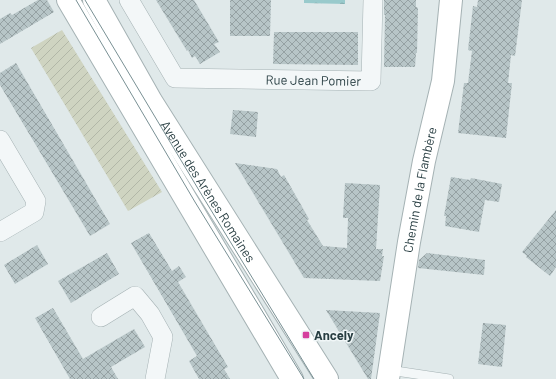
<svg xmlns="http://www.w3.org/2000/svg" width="556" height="379" font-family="Barlow,sans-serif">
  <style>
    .garden { fill: url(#garden-furrows) }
    .water { fill: url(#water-ripples) }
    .building { fill: url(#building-cross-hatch) }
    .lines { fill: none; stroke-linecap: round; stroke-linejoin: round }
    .lane-casing { stroke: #a5b2b4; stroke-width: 10 }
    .street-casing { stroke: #a5b2b4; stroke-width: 20 }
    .secondary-casing { stroke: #a5b2b4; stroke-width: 24 }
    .lane { stroke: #f3f7f8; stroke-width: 9 }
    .street { stroke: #f3f7f8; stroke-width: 19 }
    .secondary { stroke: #fff; stroke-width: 22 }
    .tram { stroke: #799094; stroke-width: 1 }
    .poi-dot { fill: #d53f9e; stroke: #f0f6f7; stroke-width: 1.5 }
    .labels { text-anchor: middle; stroke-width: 3; stroke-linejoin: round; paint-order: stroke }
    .street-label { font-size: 13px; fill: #283e42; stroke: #f0f6f7 }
    .poi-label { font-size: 13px; font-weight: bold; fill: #283e42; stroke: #f0f6f7; text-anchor: start }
  </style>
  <defs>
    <pattern id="garden-furrows" width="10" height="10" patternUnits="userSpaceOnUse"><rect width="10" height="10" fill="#cfd4c1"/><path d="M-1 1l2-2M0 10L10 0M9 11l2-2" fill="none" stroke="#b2b7a7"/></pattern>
    <pattern id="water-ripples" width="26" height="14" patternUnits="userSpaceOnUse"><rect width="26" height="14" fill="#99cacc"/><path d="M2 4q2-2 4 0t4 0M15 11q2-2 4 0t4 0" fill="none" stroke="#7da5a7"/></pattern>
    <pattern id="building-cross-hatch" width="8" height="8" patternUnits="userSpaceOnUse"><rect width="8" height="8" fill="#b7c5c7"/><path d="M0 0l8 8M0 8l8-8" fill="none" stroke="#95a1a3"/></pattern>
  </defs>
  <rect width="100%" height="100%" fill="#e0e9ea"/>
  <!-- garden -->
  <polygon class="garden" points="62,30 162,192 128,211 31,48"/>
  <!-- water -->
  <polygon class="water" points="304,0 345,0 345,4 304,3"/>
  <!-- building -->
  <g class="building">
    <polygon points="38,0 47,0 54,12 0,44 0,19 10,13 12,15"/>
    <polygon points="156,0 194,0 219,42 214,44 220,52 200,64 195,56 192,58 188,50 187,51"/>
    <polygon points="230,0 271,0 270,36 230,36"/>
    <polygon points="384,0 416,0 416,7 418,8 417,53 416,53 415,67 384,67 385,15 384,15"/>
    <polygon points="478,0 522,0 515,56 511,55 508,83 512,83 506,138 458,133 464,83 468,83 472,51 468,50 473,6 477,7"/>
    <polygon points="274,32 358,32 358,65 273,64"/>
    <polygon points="16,63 110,224 90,236 0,85 0,73"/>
    <polygon points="233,110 258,112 256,137 230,134"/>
    <polygon points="235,163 277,169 281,177 284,175 309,219 307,220 323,246 347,248 348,218 343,218 345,183 380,185 376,249 383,249 382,256 384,256 380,281 304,278"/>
    <polygon points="451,177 470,180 471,178 502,184 499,202 485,200 479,232 445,226 446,216 444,216"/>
    <polygon points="556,210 556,267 550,276 526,257 527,256 522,252"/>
    <polygon points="149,233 172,271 179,266 186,277 178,282 228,367 224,369 230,379 199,379 189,361 197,356 131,243"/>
    <polygon points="37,245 48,264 15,284 4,265"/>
    <polygon points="107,253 119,274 71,303 58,281"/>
    <polygon points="427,253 485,260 484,275 418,268 419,260"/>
    <polygon points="53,308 83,359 134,329 145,347 111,367 118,379 70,379 35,318"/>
    <polygon points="326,310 380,313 371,379 368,379"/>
    <polygon points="483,323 506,325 502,367 478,364"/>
  </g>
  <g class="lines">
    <!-- lane casing -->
    <g class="lane-casing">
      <polyline id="lane" points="389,370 449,379"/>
    </g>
    <!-- street casing -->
    <g class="street-casing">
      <g id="street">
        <path id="s1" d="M129 0 175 78 371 81 373 0"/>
        <polyline points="0,140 36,201 34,212 0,232"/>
        <polyline points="101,317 135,296 150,314 163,337 155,379"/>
      </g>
    </g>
    <!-- secondary casing -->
    <g class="secondary-casing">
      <g id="secondary">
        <polyline points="68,0 292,379"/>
        <path id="s2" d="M94 0 151 101 327 379"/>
        <path id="s3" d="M388 379 409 242 424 161 443 81 451 0"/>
      </g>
    </g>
    <!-- lane -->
    <use href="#lane" class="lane"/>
    <!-- street -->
    <use href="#street" class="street"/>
    <!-- secondary -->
    <use href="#secondary" class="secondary"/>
    <!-- tram -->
    <g class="tram">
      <polyline points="76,0 195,202 304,379"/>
      <polyline points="85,0 203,197 314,379"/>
    </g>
  </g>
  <!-- markers -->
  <rect class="poi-dot" x="302" y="331" width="8" height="8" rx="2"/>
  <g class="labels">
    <!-- street labels -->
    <g class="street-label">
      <text dy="5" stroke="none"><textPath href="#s1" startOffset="229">Rue Jean Pomier</textPath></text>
      <text dy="5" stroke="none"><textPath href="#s3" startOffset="192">Chemin de la Flambère</textPath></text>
      <text dy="5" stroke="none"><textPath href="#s2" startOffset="223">Avenue des Arènes Romaines</textPath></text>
    </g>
    <!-- poi labels -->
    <g class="poi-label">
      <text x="314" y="340">Ancely</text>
    </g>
  </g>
</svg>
